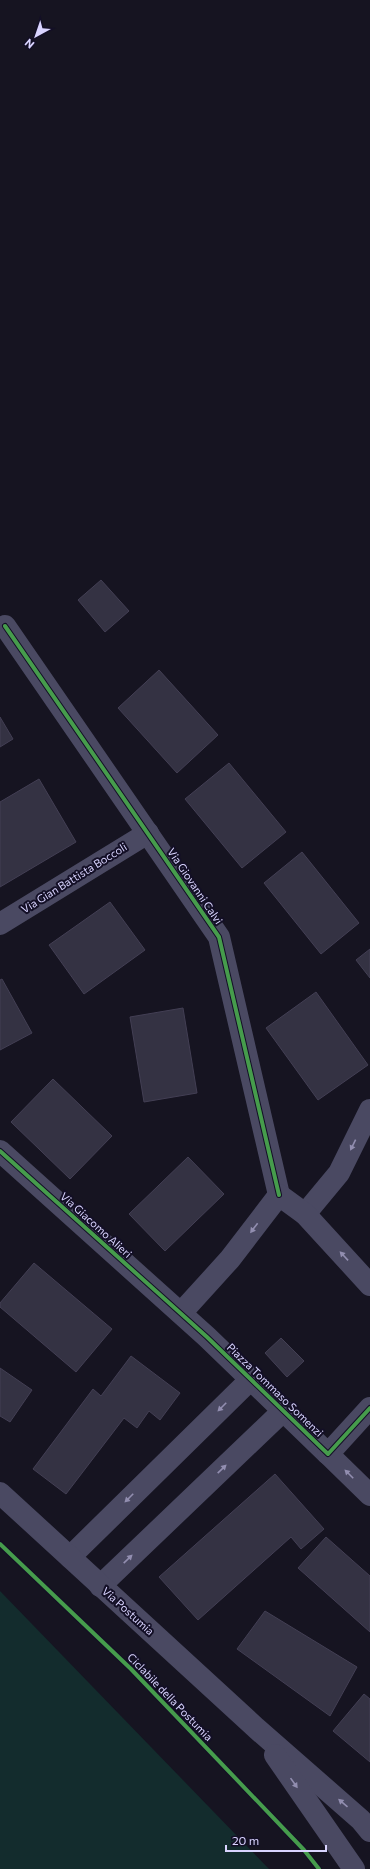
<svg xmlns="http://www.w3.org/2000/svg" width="370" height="1869" font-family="Commissioner,sans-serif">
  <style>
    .green { fill: #132c2d }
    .building { fill: #343243; stroke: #433f54 }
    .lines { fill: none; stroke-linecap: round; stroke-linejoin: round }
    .minor { stroke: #4a4962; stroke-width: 22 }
    .tertiary { stroke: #4a4962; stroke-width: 22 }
    .cycleway-casing { stroke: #130f26; stroke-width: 6 }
    .cycleway { stroke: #469c4c; stroke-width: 4 }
    .oneway { fill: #928eb0 }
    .labels { text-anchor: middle; stroke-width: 4; stroke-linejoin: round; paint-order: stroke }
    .street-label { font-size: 11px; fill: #d9d4ff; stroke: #130f26 }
  </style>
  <rect width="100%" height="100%" fill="#161421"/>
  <!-- green -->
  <polygon class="green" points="0,1591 269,1869 0,1869"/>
  <!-- building -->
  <g class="building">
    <polygon points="101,580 129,611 105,632 78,600"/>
    <polygon points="159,670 218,735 177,773 118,708"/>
    <polygon points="0,717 13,739 0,747"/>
    <polygon points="229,763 286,832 242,868 185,799"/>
    <polygon points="39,779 76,842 0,887 0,802"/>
    <polygon points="302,852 359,923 321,954 264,883"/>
    <polygon points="110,902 145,950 84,994 49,945"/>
    <polygon points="370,949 370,978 356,960"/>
    <polygon points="2,979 32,1033 0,1050 0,980"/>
    <polygon points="316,992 368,1065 318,1100 266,1028"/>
    <polygon points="183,1008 197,1093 144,1102 130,1017"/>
    <polygon points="53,1079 112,1136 70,1179 11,1122"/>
    <polygon points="188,1157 224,1194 165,1251 129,1214"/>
    <polygon points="34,1263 112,1329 76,1372 0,1307 0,1303"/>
    <polygon points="281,1338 304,1361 287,1377 265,1353"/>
    <polygon points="131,1356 180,1393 160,1420 149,1411 137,1428 124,1418 66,1494 33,1469 93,1389 101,1396"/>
    <polygon points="0,1368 32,1390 10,1422 0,1416"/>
    <polygon points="275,1474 324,1529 301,1549 291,1537 198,1620 159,1577"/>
    <polygon points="326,1537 370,1576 370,1632 298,1568"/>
    <polygon points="265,1611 357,1667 330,1716 237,1649"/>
    <polygon points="364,1694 370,1699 370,1762 333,1731"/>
  </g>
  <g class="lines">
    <!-- minor -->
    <g class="minor">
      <polyline points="5,626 219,937 279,1195"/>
      <polyline points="0,924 148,833"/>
      <polyline points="0,1151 207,1337 328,1454 370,1408"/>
      <polyline points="305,1214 339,1173 370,1110"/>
      <polyline points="181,1313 230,1259 279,1195 305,1214 370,1285"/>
      <polyline points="328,1454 370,1495"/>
      <polyline points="70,1557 250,1380"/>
      <polyline points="100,1586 283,1411"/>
    </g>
    <!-- tertiary -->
    <g class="tertiary">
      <polyline points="0,1493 256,1728 361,1820 370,1831"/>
      <polyline points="275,1755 354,1869"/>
    </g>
    <!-- cycleway casing -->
    <g class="cycleway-casing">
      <g id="cycleway">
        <polyline points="5,626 219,937 279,1195"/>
        <polyline points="0,1151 207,1337 328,1454 370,1408"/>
        <polyline points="0,1544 131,1669 304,1850 319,1869"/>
      </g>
    </g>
    <!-- cycleway -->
    <use href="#cycleway" class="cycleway"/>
  </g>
  <!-- one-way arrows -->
  <defs><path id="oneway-solid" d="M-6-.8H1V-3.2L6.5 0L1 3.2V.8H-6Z"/></defs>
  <g class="oneway">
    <use href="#oneway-solid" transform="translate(353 1145) rotate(116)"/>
    <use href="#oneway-solid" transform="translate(254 1228) rotate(127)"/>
    <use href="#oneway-solid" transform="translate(344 1256) rotate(-133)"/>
    <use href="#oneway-solid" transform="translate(222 1407) rotate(135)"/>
    <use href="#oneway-solid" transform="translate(222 1469) rotate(-44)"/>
    <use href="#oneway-solid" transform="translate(349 1474) rotate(-135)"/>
    <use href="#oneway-solid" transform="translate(129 1498) rotate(135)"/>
    <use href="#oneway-solid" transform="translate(128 1559) rotate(-44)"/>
    <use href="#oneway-solid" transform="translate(294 1783) rotate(55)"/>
    <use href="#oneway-solid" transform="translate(343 1803) rotate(-139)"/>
  </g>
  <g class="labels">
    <!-- street labels -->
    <g class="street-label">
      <text transform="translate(74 878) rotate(-32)" y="4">Via Gian Battista Boccoli</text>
      <text transform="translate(195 886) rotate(56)" y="4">Via Giovanni Calvi</text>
      <text transform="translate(96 1225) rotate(42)" y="4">Via Giacomo Alieri</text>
      <text transform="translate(275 1390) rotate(44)" y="4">Piazza Tommaso Somenzi</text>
      <text transform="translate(128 1611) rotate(42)" y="4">Via Postumia</text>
      <text transform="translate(170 1697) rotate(46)" y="4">Ciclabile della Postumia</text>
    </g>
  </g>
  <!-- north arrow -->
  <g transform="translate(36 36) rotate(220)" stroke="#130f26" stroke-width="3" paint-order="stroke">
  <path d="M0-3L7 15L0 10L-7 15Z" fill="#d9d4ff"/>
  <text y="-6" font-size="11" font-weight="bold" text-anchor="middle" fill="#d9d4ff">N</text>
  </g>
  <!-- scale -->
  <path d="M226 1845v6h100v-6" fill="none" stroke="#d9d4ff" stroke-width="2"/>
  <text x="232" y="1845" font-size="12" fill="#d9d4ff" stroke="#130f26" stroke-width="3" paint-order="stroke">20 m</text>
</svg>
